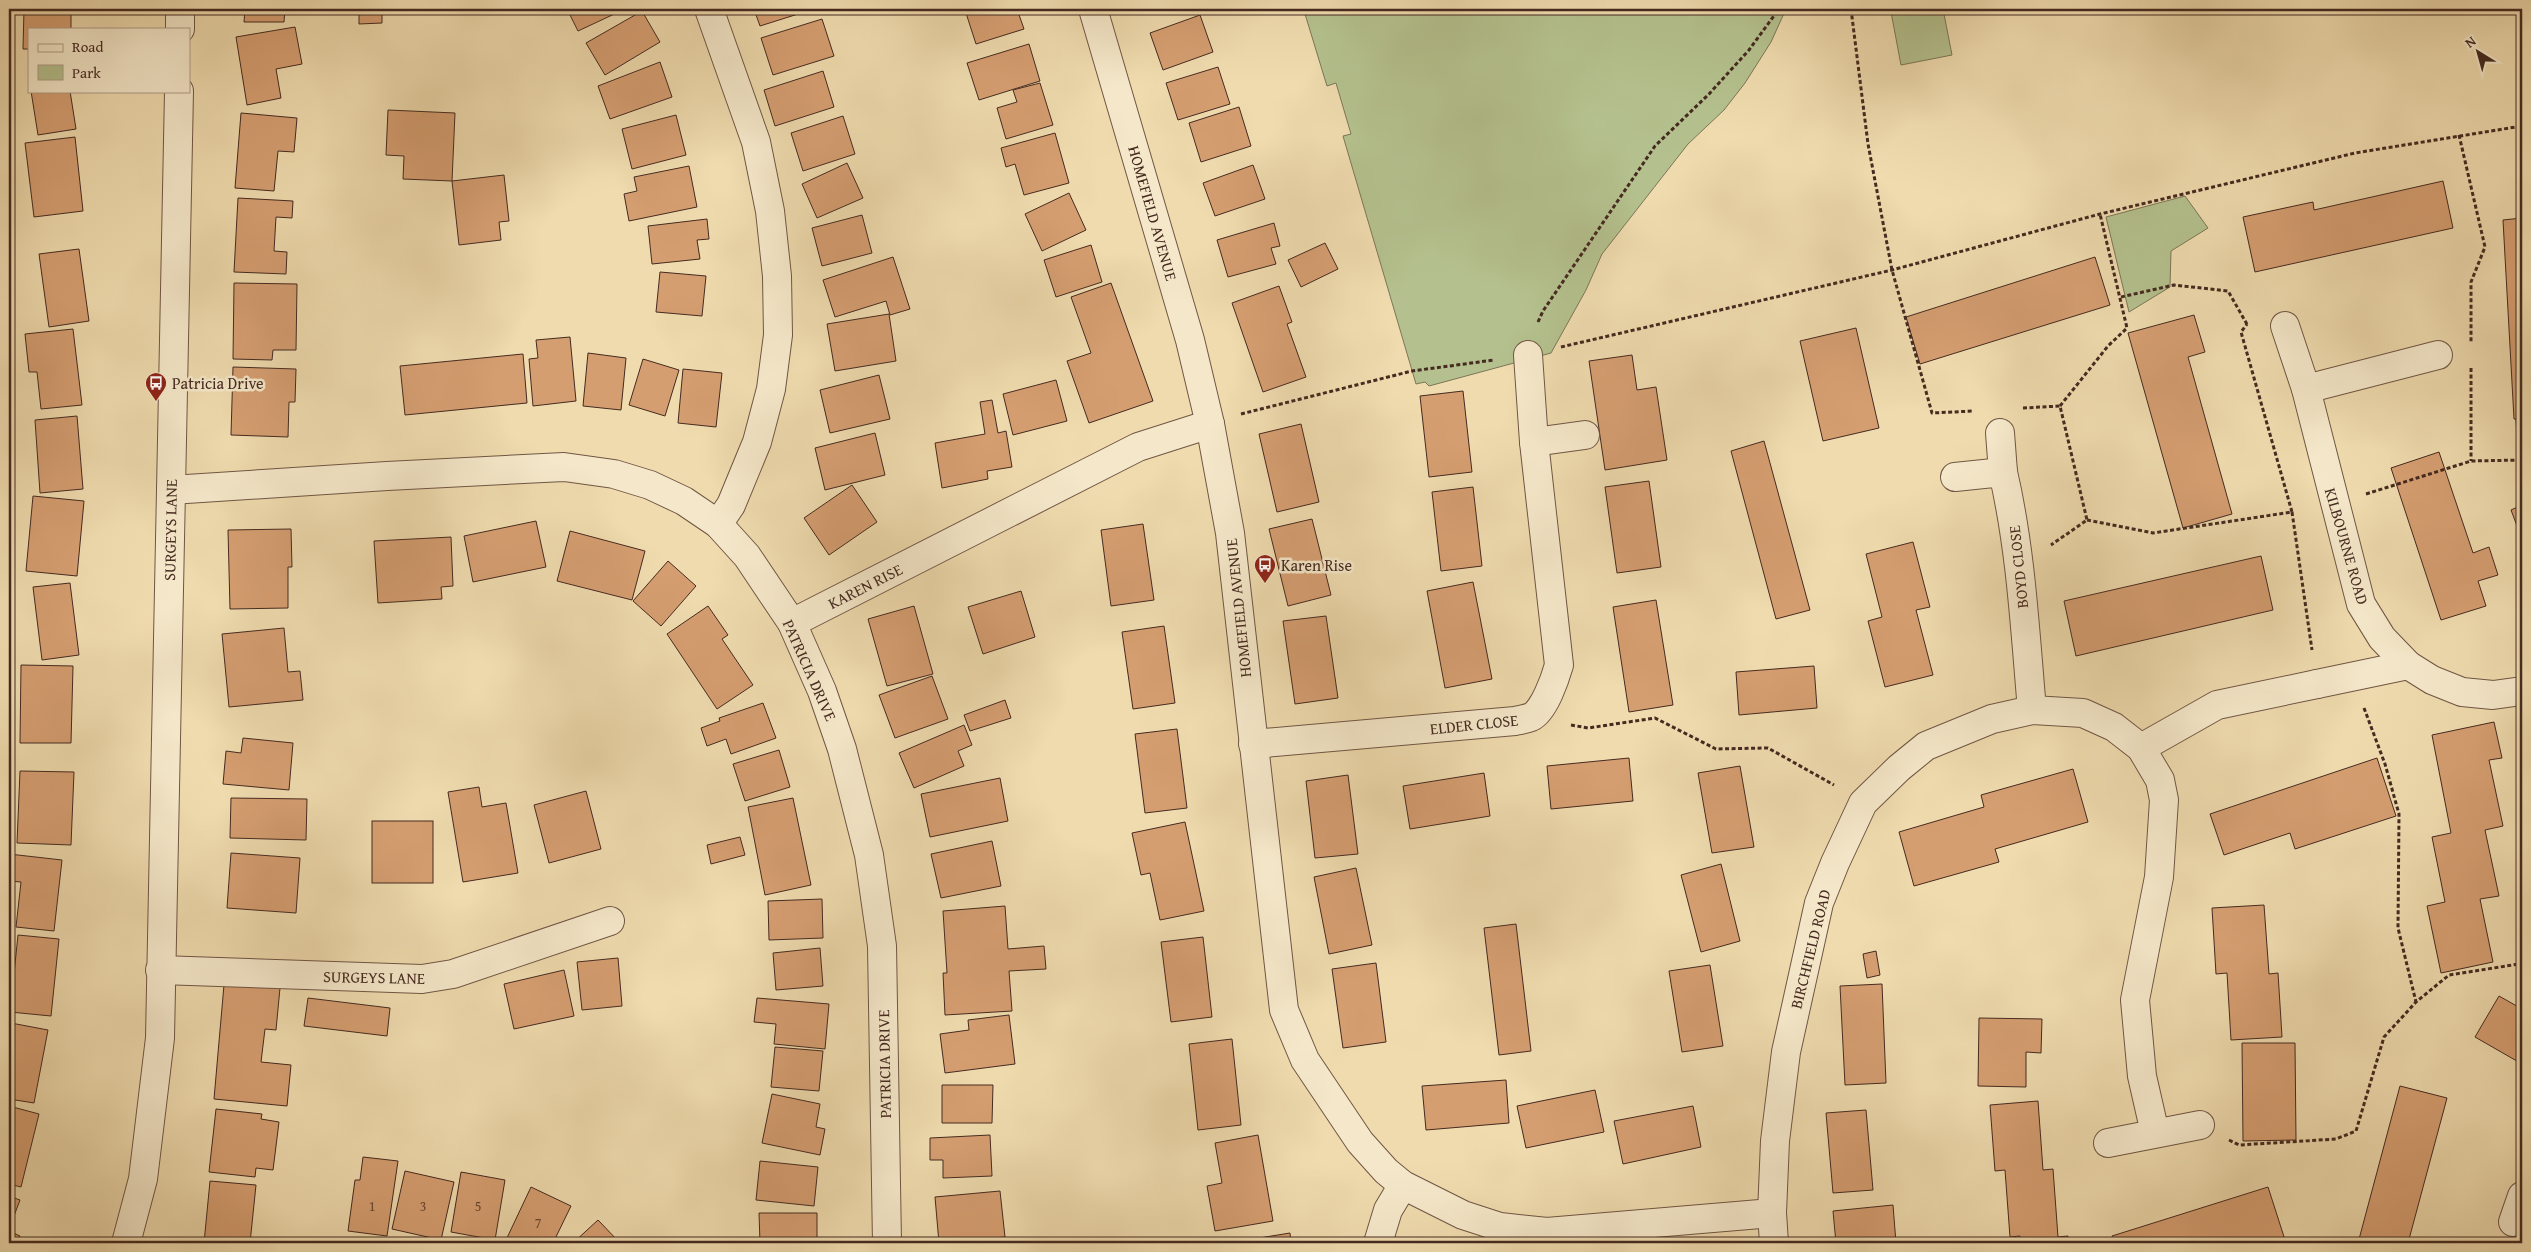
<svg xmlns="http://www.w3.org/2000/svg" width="2531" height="1252" font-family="'Gentium Book Plus',serif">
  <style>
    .green { fill: #b4c18e; stroke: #7c7657 }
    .building { fill: #d59e71; stroke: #452a20 }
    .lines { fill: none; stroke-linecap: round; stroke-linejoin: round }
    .pedestrian-casing { stroke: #705644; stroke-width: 30 }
    .minor-casing { stroke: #705644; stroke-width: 30 }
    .path { stroke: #452a20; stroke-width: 3; stroke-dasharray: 4 2.5; stroke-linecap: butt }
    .pedestrian { stroke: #f5e8ca; stroke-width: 28 }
    .minor { stroke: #f5e8ca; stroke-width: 28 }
    .labels { text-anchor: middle; stroke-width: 5; stroke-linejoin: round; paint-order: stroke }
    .number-label { font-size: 14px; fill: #694734 }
    .street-label { font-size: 16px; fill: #452a20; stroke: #f5e8ca }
    .poi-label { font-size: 16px; fill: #452a20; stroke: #f5e8ca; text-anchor: start }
  </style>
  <rect width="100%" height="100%" fill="#efdbae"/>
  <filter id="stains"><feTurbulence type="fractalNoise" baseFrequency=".004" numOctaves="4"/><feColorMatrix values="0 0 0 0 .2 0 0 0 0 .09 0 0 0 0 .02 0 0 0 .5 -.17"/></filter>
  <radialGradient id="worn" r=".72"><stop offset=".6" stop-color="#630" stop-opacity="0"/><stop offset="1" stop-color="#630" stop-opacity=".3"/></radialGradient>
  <!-- green -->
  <g class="green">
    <polygon points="1315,9 1786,9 1771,42 1745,83 1724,110 1688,144 1602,254 1586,290 1551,353 1429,386 1425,382 1416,384 1343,136 1351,134 1336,83 1327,86 1305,14 1315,11"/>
    <polygon points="1908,9 1943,9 1952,55 1901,65 1891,12"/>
    <polygon points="2185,196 2208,228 2171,251 2170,287 2129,312 2106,217"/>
  </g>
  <!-- building -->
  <g class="building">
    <polygon points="24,9 71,9 71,29 29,29 29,49 23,49"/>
    <polygon points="245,9 285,9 284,22 244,22"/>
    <polygon points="359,9 382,9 382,23 359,24"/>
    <polygon points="567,9 625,9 578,31"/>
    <polygon points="754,9 814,9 760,26"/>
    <polygon points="969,9 1017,9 1024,29 976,44 965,10"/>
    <polygon points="642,11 660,42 605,75 586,43"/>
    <polygon points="1200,15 1213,52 1163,70 1150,33"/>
    <polygon points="822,19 834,56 773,75 761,38"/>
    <polygon points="295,27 302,64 276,69 281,98 247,105 236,37"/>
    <polygon points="1029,44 1040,81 979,100 967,63"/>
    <polygon points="660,62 672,97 610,119 598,86"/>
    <polygon points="1218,67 1230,104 1178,120 1166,83"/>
    <polygon points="823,71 834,107 775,126 764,90"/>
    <polygon points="1040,83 1053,125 1006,139 997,108 1017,102 1013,90"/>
    <polygon points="31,91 70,91 76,129 38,135"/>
    <polygon points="1239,107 1251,146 1201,162 1189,123"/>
    <polygon points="388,110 455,113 452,181 403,179 404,156 386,155"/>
    <polygon points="241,113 297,118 294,152 278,151 274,191 235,188"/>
    <polygon points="676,115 686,155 632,169 622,129"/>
    <polygon points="843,116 855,154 803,171 791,133"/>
    <polygon points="1055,133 1069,183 1024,195 1015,164 1006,167 1001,148"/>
    <polygon points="75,137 83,211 34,217 25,143"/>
    <polygon points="2519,152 2522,152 2522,210"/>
    <polygon points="847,163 863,198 817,218 802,184"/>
    <polygon points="1253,165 1265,199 1215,216 1203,183"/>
    <polygon points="689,166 697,207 629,221 624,194 637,191 634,177"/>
    <polygon points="504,175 509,221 499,222 501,240 459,245 452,181"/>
    <polygon points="2443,181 2453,228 2255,272 2243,217 2313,202 2314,210"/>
    <polygon points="1069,193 1086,230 1042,251 1025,214"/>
    <polygon points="238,198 293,201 292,218 276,217 274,251 287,252 286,274 234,272"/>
    <polygon points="862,215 872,253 822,266 812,228"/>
    <polygon points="2522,218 2522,437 2517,437 2516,419 2514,419 2503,220"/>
    <polygon points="707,219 709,239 697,240 700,259 652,264 648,226"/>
    <polygon points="1274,223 1280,246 1271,248 1276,264 1228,277 1217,240"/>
    <polygon points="1325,243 1338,269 1301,287 1288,260"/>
    <polygon points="1091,245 1102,282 1056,297 1044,260"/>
    <polygon points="79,249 89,321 49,327 39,254"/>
    <polygon points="893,257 910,309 890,315 886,301 835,317 823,280"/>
    <polygon points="2095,257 2110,305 1920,364 1906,317"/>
    <polygon points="660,272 706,276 702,316 656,312"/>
    <polygon points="234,283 297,284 296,350 273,350 272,360 233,359"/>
    <polygon points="1111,283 1153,401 1089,423 1067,361 1091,353 1071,297"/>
    <polygon points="1279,286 1292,322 1287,324 1306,377 1263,392 1232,303"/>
    <polygon points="889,314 896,361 835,371 827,324"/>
    <polygon points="2194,315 2205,352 2188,357 2232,514 2183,528 2128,333"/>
    <polygon points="1856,328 1879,428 1823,441 1800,341"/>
    <polygon points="73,329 82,405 41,409 37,372 29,372 25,334"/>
    <polygon points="570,337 576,401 533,406 529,359 538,358 536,340"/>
    <polygon points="588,353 626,358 621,410 583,406"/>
    <polygon points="523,354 527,403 405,415 400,366"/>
    <polygon points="1632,355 1637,390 1656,387 1667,460 1605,470 1589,361"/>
    <polygon points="643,359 679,370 665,416 629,405"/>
    <polygon points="233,367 296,369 295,402 289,402 288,437 231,435"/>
    <polygon points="683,369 722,373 716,427 678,423"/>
    <polygon points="879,375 890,419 830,433 820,390"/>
    <polygon points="1056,380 1067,421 1013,435 1003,394"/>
    <polygon points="1463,391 1472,472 1429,477 1420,396"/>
    <polygon points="992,400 998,433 1006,431 1012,467 987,471 988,479 942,488 935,443 985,434 980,402"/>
    <polygon points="77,416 83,489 40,493 35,420"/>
    <polygon points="1301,424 1319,502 1277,512 1259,434"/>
    <polygon points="875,433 885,475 825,490 815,448"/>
    <polygon points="1764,441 1810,610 1776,619 1731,451"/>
    <polygon points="2439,452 2473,553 2489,547 2498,575 2478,581 2486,606 2441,620 2391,468"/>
    <polygon points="1649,481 1661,567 1617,573 1605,487"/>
    <polygon points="852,485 877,522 829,555 804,518"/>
    <polygon points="1473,487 1482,566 1441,571 1432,492"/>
    <polygon points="33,496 84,501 77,576 26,571"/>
    <polygon points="2522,505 2522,539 2511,510"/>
    <polygon points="1312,519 1331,595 1288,606 1269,529"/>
    <polygon points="536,521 546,567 473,582 464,536"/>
    <polygon points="1143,524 1154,600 1111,606 1101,530"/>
    <polygon points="291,529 292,567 288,567 288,608 230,609 228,530"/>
    <polygon points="570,531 645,551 632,600 557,581"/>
    <polygon points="451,537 453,586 441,587 442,599 378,603 374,541"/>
    <polygon points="1913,542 1930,607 1916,610 1933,675 1885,687 1868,621 1882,617 1866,554"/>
    <polygon points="2261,556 2273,610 2076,656 2064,601"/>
    <polygon points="668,561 696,586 661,626 633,601"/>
    <polygon points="1473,582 1492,679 1445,688 1427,591"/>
    <polygon points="70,583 79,655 42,660 33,587"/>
    <polygon points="1021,591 1035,637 983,654 968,607"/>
    <polygon points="1656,600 1673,705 1629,712 1613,607"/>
    <polygon points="708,606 728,635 722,639 753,685 717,709 667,634"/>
    <polygon points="914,606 933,674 887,686 868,619"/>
    <polygon points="1326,616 1338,698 1295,704 1283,621"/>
    <polygon points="1164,626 1175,703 1133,709 1122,632"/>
    <polygon points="284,628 288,672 300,671 303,700 229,707 222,634"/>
    <polygon points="21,665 73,666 71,743 20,743"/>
    <polygon points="1814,666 1817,708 1739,715 1736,672"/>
    <polygon points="932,676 948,719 895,738 879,695"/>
    <polygon points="1005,700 1011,718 970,731 964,715"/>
    <polygon points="763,703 776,738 731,754 726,739 707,746 701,728 720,721 719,718"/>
    <polygon points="2494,722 2502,758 2489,760 2503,826 2485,830 2499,896 2480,899 2493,962 2441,973 2427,906 2445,902 2432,837 2451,833 2432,735"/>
    <polygon points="964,725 972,745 958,751 964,766 914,788 899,753"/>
    <polygon points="1177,729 1187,808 1145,813 1135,734"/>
    <polygon points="243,738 293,743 289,790 223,784 226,751 241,753"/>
    <polygon points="779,750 790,787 745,801 733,764"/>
    <polygon points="1629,758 1633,801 1551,809 1547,766"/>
    <polygon points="2377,758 2396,816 2295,849 2290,833 2224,855 2210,814"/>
    <polygon points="1740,766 1754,847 1712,853 1698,773"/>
    <polygon points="2073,769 2088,822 1995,849 1999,862 1914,886 1899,832 1984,807 1981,795"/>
    <polygon points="20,771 74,772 71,845 17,843"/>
    <polygon points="1484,773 1490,816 1410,829 1403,786"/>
    <polygon points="1348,775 1358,854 1315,858 1306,781"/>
    <polygon points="1000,778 1008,821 930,837 921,794"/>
    <polygon points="479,787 482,807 506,803 518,873 463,882 448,792"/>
    <polygon points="586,791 601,849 549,863 534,805"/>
    <polygon points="231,798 307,799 306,840 230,838"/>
    <polygon points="793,798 811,885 765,895 748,807"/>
    <rect x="372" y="821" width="61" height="62"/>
    <polygon points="1185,822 1204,911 1160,920 1150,873 1141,875 1132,833"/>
    <polygon points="740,837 745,855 711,864 707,845"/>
    <polygon points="992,841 1001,886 941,898 931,854"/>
    <polygon points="231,853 300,858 296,913 227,908"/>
    <polygon points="9,854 62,860 54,931 16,927 21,882 9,881"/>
    <polygon points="1721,864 1740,941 1701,952 1681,875"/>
    <polygon points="1356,868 1372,945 1329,954 1314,877"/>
    <polygon points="822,899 823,938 769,940 768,901"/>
    <polygon points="2264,905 2269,974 2278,973 2282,1037 2231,1040 2227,973 2216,974 2212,908"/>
    <polygon points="1005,906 1008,949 1044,946 1046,969 1009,971 1012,1011 945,1015 943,973 947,973 943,911"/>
    <polygon points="1516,924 1531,1051 1499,1055 1484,928"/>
    <polygon points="18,935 59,939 51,1016 10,1012"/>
    <polygon points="1203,937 1212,1017 1171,1022 1161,942"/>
    <polygon points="820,948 823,986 776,990 773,953"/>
    <polygon points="1876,951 1880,975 1867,978 1863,954"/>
    <polygon points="618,958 622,1006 582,1010 577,962"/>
    <polygon points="226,962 282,967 276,1030 265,1029 261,1062 291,1065 287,1106 214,1099"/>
    <polygon points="1376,963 1386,1042 1343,1048 1332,969"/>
    <polygon points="1710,965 1723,1046 1682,1052 1669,971"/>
    <polygon points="564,970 574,1016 514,1029 504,984"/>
    <polygon points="1882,984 1886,1083 1845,1085 1840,986"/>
    <polygon points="2499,996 2522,1009 2522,1064 2475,1037"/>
    <polygon points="308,998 390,1008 387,1036 304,1026"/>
    <polygon points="757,998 829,1004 825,1049 774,1044 776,1024 754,1022"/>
    <polygon points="1009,1015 1015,1064 945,1073 940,1034 969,1030 968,1020"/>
    <polygon points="1979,1018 2042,1019 2041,1053 2026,1052 2026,1087 1978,1086"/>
    <polygon points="11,1023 48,1030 34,1103 9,1099 9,1035"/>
    <polygon points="1232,1039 1241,1125 1198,1130 1189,1044"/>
    <polygon points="2242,1043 2295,1043 2296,1140 2243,1141"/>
    <polygon points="775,1047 823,1051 819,1091 771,1087"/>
    <polygon points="1506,1080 1509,1123 1426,1130 1422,1086"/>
    <polygon points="942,1085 993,1085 992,1123 942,1123"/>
    <polygon points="2400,1086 2447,1098 2408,1243 2358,1243"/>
    <polygon points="1595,1090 1604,1132 1526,1148 1517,1106"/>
    <polygon points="772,1094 820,1104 816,1127 825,1129 820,1155 762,1143"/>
    <polygon points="2038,1101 2043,1170 2053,1169 2058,1237 2068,1236 2069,1243 2020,1243 2020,1236 2010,1237 2005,1170 1995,1171 1990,1105"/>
    <polygon points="9,1106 39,1114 21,1187 9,1184"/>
    <polygon points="1693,1106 1701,1147 1623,1164 1614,1121"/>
    <polygon points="216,1109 262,1114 261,1119 279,1122 273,1170 256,1168 255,1177 209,1172"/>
    <polygon points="1866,1110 1873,1190 1833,1193 1826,1113"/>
    <polygon points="990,1135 992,1176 943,1178 943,1160 930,1160 930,1138"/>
    <polygon points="1258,1135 1273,1221 1215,1231 1207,1186 1222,1183 1215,1143"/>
    <polygon points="363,1157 398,1161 387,1236 348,1231 355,1180 360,1180"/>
    <polygon points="760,1161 818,1167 814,1206 756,1200"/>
    <polygon points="405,1171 454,1182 441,1240 392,1229"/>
    <polygon points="461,1172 505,1180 495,1240 451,1232"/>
    <polygon points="210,1181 256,1185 250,1243 204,1243"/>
    <polygon points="531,1187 571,1206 553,1243 512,1243 506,1240"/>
    <polygon points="2268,1187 2286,1243 2114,1243 2112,1236"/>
    <polygon points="1000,1191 1005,1237 939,1243 935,1197"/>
    <polygon points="9,1196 20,1200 9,1229"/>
    <polygon points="1893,1205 1896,1243 1836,1243 1833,1211"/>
    <polygon points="759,1213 817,1213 817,1243 760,1243"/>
    <polygon points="598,1220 620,1243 573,1243"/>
    <polygon points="9,1231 20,1236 18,1243 9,1243"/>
    <polygon points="1290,1233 1291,1243 1248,1243 1247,1240"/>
  </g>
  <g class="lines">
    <!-- pedestrian casing -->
    <g class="pedestrian-casing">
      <polyline id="pedestrian" points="2317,684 2408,665"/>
    </g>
    <!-- minor casing -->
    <g class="minor-casing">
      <g id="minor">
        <polyline points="180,9 180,29"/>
        <polyline points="709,9 756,142 770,211 777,276 778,335 771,389 757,442 731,505 718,524"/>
        <polyline points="1093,9 1190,340 1210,424 1230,533 1284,1010 1305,1060 1360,1142 1386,1171 1403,1185 1463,1215 1500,1227 1547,1232 1772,1213"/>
        <polyline points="2285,326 2306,389 2361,604 2382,638 2408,665 2432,680 2462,692 2493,695 2522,691"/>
        <polyline points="2306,389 2438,355"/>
        <polyline points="2000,433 2003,472"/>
        <polyline points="1534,442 1585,435"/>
        <path d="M1955 477 2003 472C2021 550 2025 630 2032 710"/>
        <polyline points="171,490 387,476 564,467 614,474 650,485 684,501 718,524 747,556 792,623 822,691 842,749 869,855 882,946 887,1243"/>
        <polyline points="792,623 1138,447 1210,424"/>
        <path d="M1253 744 1515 721C1520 720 1526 719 1531 717 1544 711 1555 679 1559 665L1534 442 1528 355"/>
        <polyline points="2141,748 2217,705 2317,684"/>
        <polyline points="160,970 422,979 453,974 610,921"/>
        <polyline points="2108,1143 2200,1125"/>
        <polyline points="2513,1222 2522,1196"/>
        <polyline points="126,1243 143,1179 160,1038 179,91"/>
        <polyline points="1378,1243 1388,1210 1403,1185"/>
        <polyline points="1774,1243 1772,1213 1775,1141 1786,1052 1819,903 1835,863 1863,803 1899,768 1926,746 1992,719 2032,710 2083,713 2114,727 2141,748 2160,780 2164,800 2159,877 2135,1000 2142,1076 2155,1133"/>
      </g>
    </g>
    <!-- path -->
    <g class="path">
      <polyline points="1851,9 1868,144 1892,270 1932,413 1974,411"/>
      <polyline points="2459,135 2485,247 2471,282 2471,342"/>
      <polyline points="2121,297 2174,285 2228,291 2248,326"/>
      <polyline points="1538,322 1543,311 1655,146 1709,94 1749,50 1779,9"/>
      <polyline points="1561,347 1892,270 2100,214 2355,153 2522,126"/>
      <polyline points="2471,368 2471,461"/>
      <polyline points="2060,406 2108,346 2127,328 2100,214"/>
      <polyline points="2023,408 2060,406 2087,520 2051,545"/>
      <polyline points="1241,414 1412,371 1494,360"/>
      <polyline points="2366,494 2471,461 2522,460"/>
      <polyline points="2292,512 2312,650"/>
      <polyline points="2087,520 2153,533 2292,512 2241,332 2247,324"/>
      <polyline points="2364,708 2385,764 2399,814 2398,928 2416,1002"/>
      <polyline points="1571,725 1588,728 1655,718 1716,749 1768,748 1834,785"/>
      <polyline points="2229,1140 2239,1145 2336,1139 2356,1131 2384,1037 2416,1002 2449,975 2519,964 2522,966"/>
    </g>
    <!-- pedestrian -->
    <use href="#pedestrian" class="pedestrian"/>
    <!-- minor -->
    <use href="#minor" class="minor"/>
  </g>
  <!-- icons -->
  <defs>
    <g id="bus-pin" transform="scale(1.125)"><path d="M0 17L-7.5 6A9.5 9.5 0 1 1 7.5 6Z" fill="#8f2418" stroke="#f5e8ca"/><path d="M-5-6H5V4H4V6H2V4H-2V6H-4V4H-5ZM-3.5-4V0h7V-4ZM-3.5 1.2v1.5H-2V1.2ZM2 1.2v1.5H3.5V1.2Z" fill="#fff"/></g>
  </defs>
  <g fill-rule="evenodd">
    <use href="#bus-pin" x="156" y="383"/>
    <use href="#bus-pin" x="1265" y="565"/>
  </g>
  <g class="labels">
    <!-- number labels -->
    <g class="number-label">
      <text x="372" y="1211">1</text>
      <text x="423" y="1211">3</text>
      <text x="478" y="1211">5</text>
      <text x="538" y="1228">7</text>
    </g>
    <!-- street labels -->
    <g class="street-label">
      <text transform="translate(1153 213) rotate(74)" y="6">HOMEFIELD AVENUE</text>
      <text transform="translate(170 530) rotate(-89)" y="6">SURGEYS LANE</text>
      <text transform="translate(2347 546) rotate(74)" y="6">KILBOURNE ROAD</text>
      <text transform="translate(2018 567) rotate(-96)" y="6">BOYD CLOSE</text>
      <text transform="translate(865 586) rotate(-27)" y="6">KAREN RISE</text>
      <text transform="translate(1238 608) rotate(-96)" y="6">HOMEFIELD AVENUE</text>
      <text transform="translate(810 670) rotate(66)" y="6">PATRICIA DRIVE</text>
      <text transform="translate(1474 724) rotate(-6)" y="6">ELDER CLOSE</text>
      <text transform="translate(1810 949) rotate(-76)" y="6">BIRCHFIELD ROAD</text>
      <text transform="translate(374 977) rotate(1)" y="6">SURGEYS LANE</text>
      <text transform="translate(884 1064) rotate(-91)" y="6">PATRICIA DRIVE</text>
    </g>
    <!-- poi labels -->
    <g class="poi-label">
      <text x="172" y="389">Patricia Drive</text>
      <text x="1281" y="571">Karen Rise</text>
    </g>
  </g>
  <!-- margin -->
  <rect width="2531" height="1252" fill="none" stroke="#efdbae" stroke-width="30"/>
  <rect x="10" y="10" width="2511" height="1232" fill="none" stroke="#452a20" stroke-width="2.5"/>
  <rect x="15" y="15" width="2501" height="1222" fill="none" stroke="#452a20"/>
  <!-- legend -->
  <rect x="28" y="28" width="162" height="65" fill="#f5e8ca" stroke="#af9c86"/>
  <rect x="38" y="44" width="25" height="8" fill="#f5e8ca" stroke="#af9c86"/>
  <text x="72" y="52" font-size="15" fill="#452a20">Road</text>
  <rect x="38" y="65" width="25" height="15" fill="#b4c18e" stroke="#af9c86"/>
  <text x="72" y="78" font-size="15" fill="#452a20">Park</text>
  <!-- north arrow -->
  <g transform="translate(2478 52) rotate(323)" stroke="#f5e8ca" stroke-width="4" paint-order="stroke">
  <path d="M0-4L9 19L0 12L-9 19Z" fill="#452a20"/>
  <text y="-8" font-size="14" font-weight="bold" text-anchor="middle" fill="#452a20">N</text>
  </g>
  <rect width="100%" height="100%" filter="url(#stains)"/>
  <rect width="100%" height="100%" fill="url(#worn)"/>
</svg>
